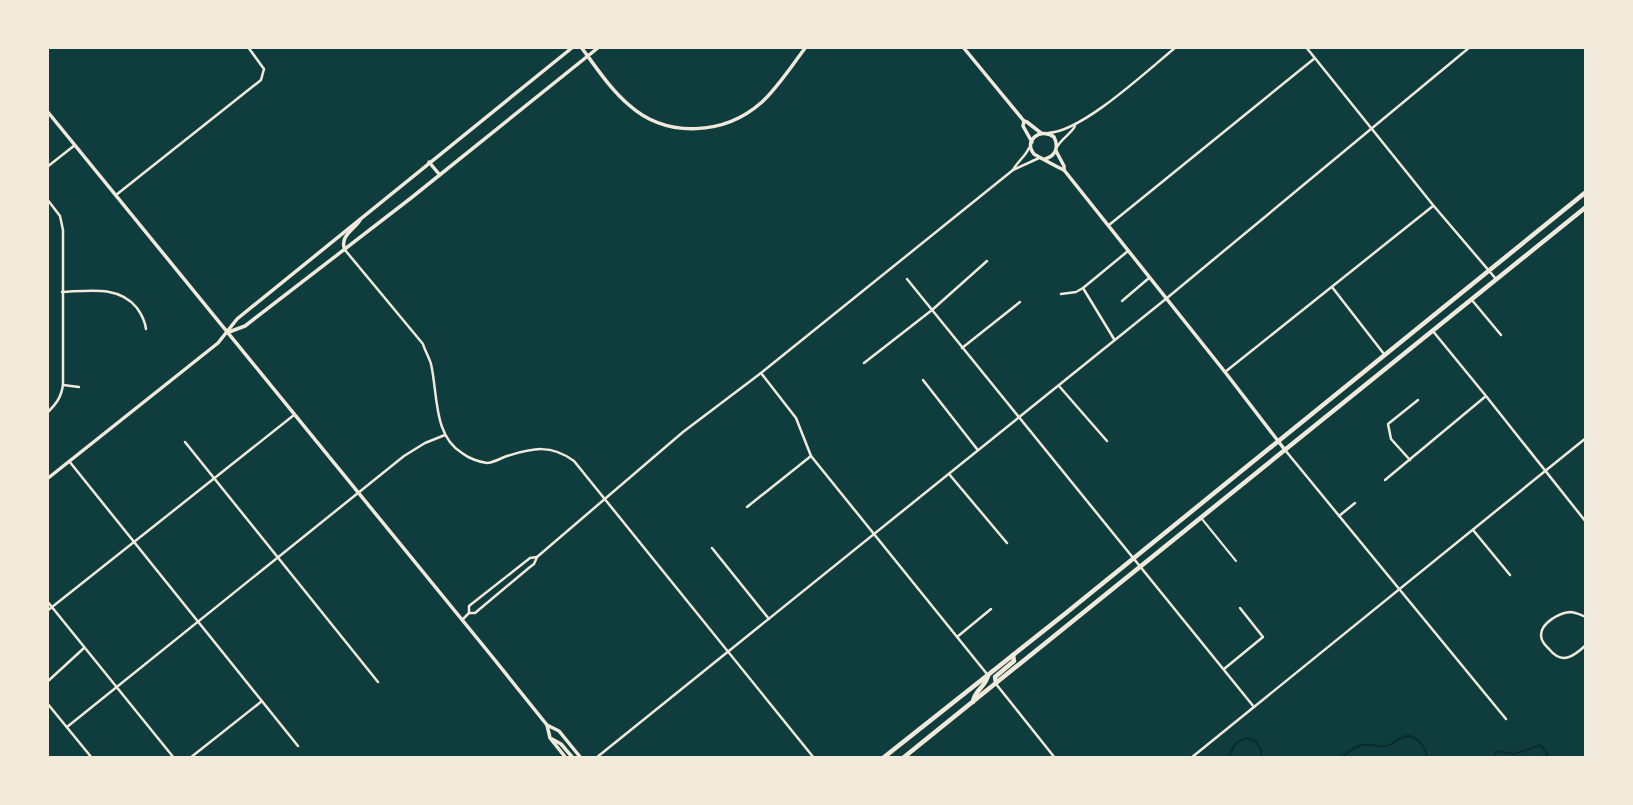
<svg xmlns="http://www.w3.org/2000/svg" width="1633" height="805" font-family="Lato,sans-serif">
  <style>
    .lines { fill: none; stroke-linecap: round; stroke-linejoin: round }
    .stream { stroke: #0a2a2b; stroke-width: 2 }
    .service { stroke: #f1e9da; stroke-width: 2 }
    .minor { stroke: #f1e9da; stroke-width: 2.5 }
    .tertiary { stroke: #f1e9da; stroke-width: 3.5 }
    .secondary { stroke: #f1e9da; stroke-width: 3.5 }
    .primary { stroke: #f1e9da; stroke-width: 4.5 }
  </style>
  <rect width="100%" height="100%" fill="#0f3d3e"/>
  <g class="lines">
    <!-- stream -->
    <g class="stream">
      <polyline points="1228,758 1235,744 1245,738 1255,741 1261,749 1261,758"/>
      <path d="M1340 758C1351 751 1357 743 1370 745 1375 745 1381 747 1386 746 1393 745 1395 740 1401 738 1414 731 1426 746 1427 758"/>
      <polyline points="1495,758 1496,751 1514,754 1540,745 1548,754 1541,758"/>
    </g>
    <!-- service -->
    <polyline class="service" points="1202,519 1236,561"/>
    <!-- minor -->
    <g class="minor">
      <polyline points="1306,47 1433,205 1496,279"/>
      <path d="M1048 133C1082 132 1148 70 1176 47"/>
      <path d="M1057 147C1062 138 1071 134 1075 126"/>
      <polyline points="47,167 75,145"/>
      <path d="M1013 170C1017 162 1025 157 1029 148"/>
      <polyline points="116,195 261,80 264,69 248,47"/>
      <path d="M47 199 60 216 63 230V385C61 398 56 404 47 413"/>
      <polyline points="1109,225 1315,58"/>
      <path d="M345 250 423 344C425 351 429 357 431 364 438 394 433 435 462 453 468 458 479 462 487 463 493 463 501 458 507 456 533 448 551 444 574 461L814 758"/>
      <polyline points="907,279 1254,707"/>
      <polyline points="1332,287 1384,354"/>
      <polyline points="1083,288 1114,339"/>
      <path d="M62 292C88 291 119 285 137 308 142 315 145 321 146 329"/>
      <polyline points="1061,294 1076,292 1083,288 1128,251"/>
      <polyline points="1471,299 1501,335"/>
      <polyline points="1122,301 1149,278"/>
      <polyline points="1432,330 1486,396 1586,522"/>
      <polyline points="962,348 1020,302"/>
      <polyline points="864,363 932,310 987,261"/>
      <polyline points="1225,372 1433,206"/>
      <polyline points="761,373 796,418 811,456 987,674"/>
      <polyline points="923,380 977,449"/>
      <polyline points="63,385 79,387"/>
      <polyline points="1059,386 1107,441"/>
      <polyline points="185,442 378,682"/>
      <polyline points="1285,450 1506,719"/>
      <polyline points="1410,460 1391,439 1388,424 1418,400"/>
      <polyline points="69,461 298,746"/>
      <polyline points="949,474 1007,543"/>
      <polyline points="1385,480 1486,396"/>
      <polyline points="747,507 811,456"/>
      <polyline points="1339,516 1355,503"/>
      <polyline points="1473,530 1510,575"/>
      <polyline points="712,548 769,619"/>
      <polyline points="47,601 174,758"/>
      <polyline points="47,611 294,415"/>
      <polyline points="469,613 469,606 530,558 537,557"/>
      <path d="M1586 617C1581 615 1575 612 1570 612 1559 613 1541 623 1541 635 1541 641 1545 645 1549 649 1562 665 1573 657 1586 645"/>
      <polyline points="462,620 469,613 475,613 530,567 534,564 537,557 683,432 761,373 1013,170 1039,158"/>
      <polyline points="957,637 991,609"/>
      <polyline points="1224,669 1263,637 1240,608"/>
      <polyline points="47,682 84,648"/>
      <polyline points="996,684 1055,758"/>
      <polyline points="47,703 92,758"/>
      <polyline points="67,727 404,456 425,443 445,435"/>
      <polyline points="190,758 262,701"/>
      <polyline points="596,758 1167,298 1470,47"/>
      <polyline points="1191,758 1586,438"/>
    </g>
    <!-- tertiary -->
    <g class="tertiary">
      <path d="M581 47C596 67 610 89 629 105 667 139 725 135 762 102 779 86 792 65 806 47"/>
      <polyline points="963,47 1024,121 1027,122 1041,133"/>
      <polyline points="1024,121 1023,126 1032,142"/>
      <polyline points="1056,151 1064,166 1064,170 1225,372 1285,450"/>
      <path d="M1045 159C1056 156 1059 147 1054 137 1040 127 1023 141 1034 154 1035 155 1061 169 1064 170"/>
    </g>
    <!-- secondary -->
    <g class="secondary">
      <polyline points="47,111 490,654 547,725 550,738 566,758"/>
      <polyline points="429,162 439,174"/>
      <path d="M345 250C339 236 354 230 360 220"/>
      <polyline points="229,332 245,326 411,198 599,47"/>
      <polyline points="47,479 218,343 237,319 573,47"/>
      <polyline points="547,725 559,731 581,758"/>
      <polyline points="552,739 561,744 573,758"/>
    </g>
    <!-- primary -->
    <g class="primary">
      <polyline points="996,683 995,677 1014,661 1013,655"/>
      <path d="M973 702C974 691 985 687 988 676"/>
      <polyline points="883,758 1066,613 1586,192"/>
      <polyline points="903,758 1586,207"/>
    </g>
  </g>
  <!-- border -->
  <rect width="1633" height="805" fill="none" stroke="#f1e9da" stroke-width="98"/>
</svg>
